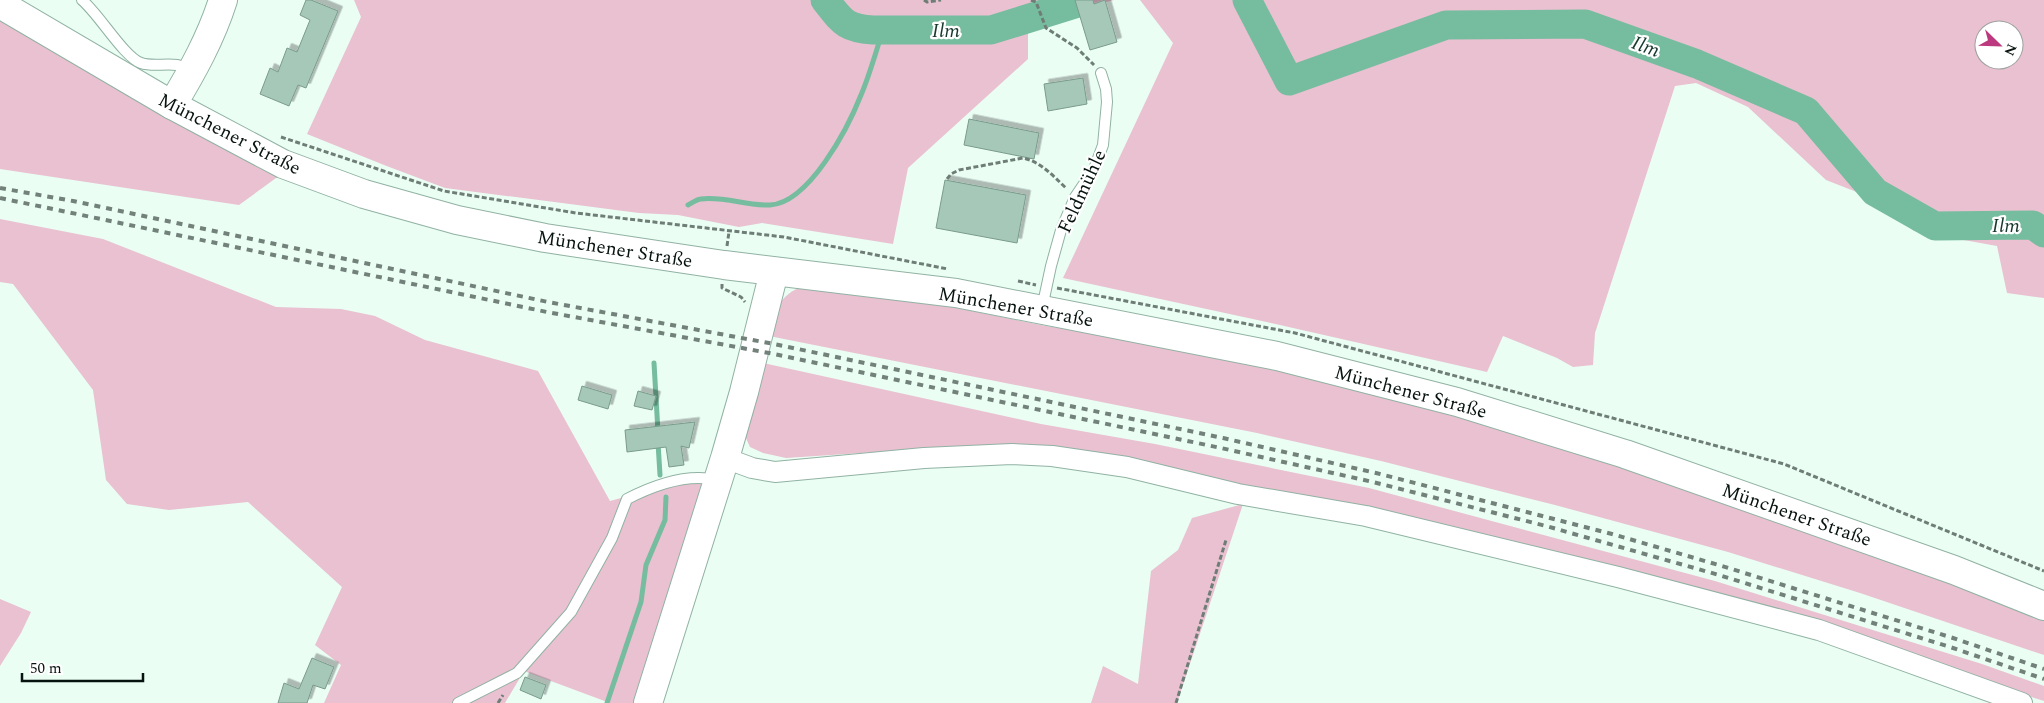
<svg xmlns="http://www.w3.org/2000/svg" width="2044" height="703" font-family="Spectral,serif">
  <style>
    .green { fill: #e9c1d1; fill-rule: evenodd }
    .lines { fill: none; stroke-linecap: round; stroke-linejoin: round }
    .stream { stroke: #76bc9f; stroke-width: 5 }
    .river { stroke: #76bc9f; stroke-width: 29 }
    .building { fill: #a6c8b8; stroke: #7a9b8c; filter: url(#shadow) }
    .lane-casing { stroke: #91b2a3; stroke-width: 12 }
    .street-casing { stroke: #91b2a3; stroke-width: 22 }
    .secondary-casing { stroke: #91b2a3; stroke-width: 30 }
    .primary-casing { stroke: #91b2a3; stroke-width: 30 }
    .path { stroke: #6e7e77; stroke-width: 3; stroke-dasharray: 5 2.5; stroke-linecap: butt }
    .lane { stroke: #fff; stroke-width: 10 }
    .street { stroke: #fff; stroke-width: 20 }
    .secondary { stroke: #fff; stroke-width: 28 }
    .primary { stroke: #fff; stroke-width: 28 }
    .rail { stroke: #72817a; stroke-width: 4; stroke-dasharray: 6 6; stroke-linecap: butt }
    .labels { text-anchor: middle; stroke-width: 4.5; stroke-linejoin: round; paint-order: stroke }
    .street-label { font-size: 19px; fill: #07130e; stroke: #fff }
    .water-label { font-size: 20px; font-style: italic; fill: #17382c; stroke: #fff }
  </style>
  <defs>
    <filter id="shadow"><feDropShadow dx="4.5" dy="-4.5" stdDeviation="0" flood-color="#0004"/></filter>
  </defs>
  <rect width="100%" height="100%" fill="#eafef4"/>
  <!-- green -->
  <g class="green">
    <polygon points="354,0 1114,0 1028,22 1028,59 908,168 893,244 762,223 739,227 678,215 639,213 445,188 384,165 307,134 361,17"/>
    <path d="M1140 0H2044V298L2007 293 1997 246 1914 231 1872 198 1826 180 1748 107 1696 83 1675 86 1595 333 1593 365 1573 367 1557 358 1503 336 1487 372 1262 321 1063 278 1173 43ZM1984 30H2014V60H1984Z"/>
    <polygon points="0,15 283,173 239,205 0,169"/>
    <polygon points="0,219 103,239 276,307 341,309 375,316 425,340 538,371 610,501 688,480 707,486 635,703 610,703 524,671 505,703 324,703 341,665 315,645 342,587 248,502 169,510 127,504 106,480 93,390 13,284 0,282"/>
    <path d="M804 286 922 301 1046 326 1188 346 1479 417 2044 616V655L1860 593 1728 552 1555 505 1381 461 1257 433 764 335C774 313 779 294 804 286Z"/>
    <polygon points="759,362 1041,424 1155,444 1369,488 1715,581 1982,664 2044,686 2044,701 1674,585 1460,528 1354,505 1041,447 981,445 786,458 763,453 750,447 745,436"/>
    <polygon points="1243,504 1177,703 1091,703 1103,666 1138,684 1151,571 1178,550 1192,518"/>
    <polygon points="0,599 31,612 21,633 0,666"/>
  </g>
  <g class="lines">
    <!-- stream -->
    <g class="stream">
      <path d="M688 205C692 203 697 199 701 199 724 196 747 206 770 205 809 203 848 128 861 95 870 74 876 51 883 30"/>
      <polyline points="654,363 658,432"/>
      <polyline points="658,443 660,475"/>
      <polyline points="607,703 641,602 646,565 665,520 666,497"/>
    </g>
    <!-- river -->
    <g class="river">
      <path d="M825 0C842 21 844 28 873 30H991L1075 4"/>
      <polyline points="1247,0 1289,81 1446,25 1585,24 1697,64 1806,111 1875,192 1935,226 2033,225 2044,233"/>
    </g>
  </g>
  <!-- building -->
  <g class="building">
    <polygon points="306,0 311,0 338,11 306,88 298,85 289,106 260,94 270,68 278,72 287,48 297,52 310,20 300,15"/>
    <polygon points="1075,0 1093,0 1094,4 1105,0 1117,42 1090,50"/>
    <polygon points="1083,78 1087,104 1048,111 1044,84"/>
    <polygon points="969,119 1039,133 1034,159 964,145"/>
    <polygon points="945,180 1026,195 1017,243 936,228"/>
    <polygon points="582,386 612,395 608,409 578,400"/>
    <polygon points="638,391 656,396 652,410 634,406"/>
    <polygon points="695,422 689,448 681,446 684,465 669,467 666,447 627,452 625,430"/>
    <polygon points="312,658 334,667 325,689 313,685 307,703 278,703 284,683 299,689"/>
    <polygon points="525,677 546,685 541,699 520,690"/>
  </g>
  <g class="lines">
    <!-- lane casing -->
    <g class="lane-casing">
      <g id="lane">
        <path d="M82 0C99 14 124 57 141 63 153 67 165 63 177 65 182 66 187 69 192 70"/>
        <polyline points="1042,308 1051,266 1061,230 1075,197 1094,169 1103,145 1107,102 1106,89 1101,73"/>
        <path d="M458 703 517 673 571 612 612 538 627 499C654 485 687 473 717 480"/>
      </g>
    </g>
    <!-- street casing -->
    <g class="street-casing">
      <polyline id="street" points="725,458 752,468 775,472 924,458 1012,454 1052,456 1127,467 1238,494 1366,516 1618,577 1819,630 2022,703"/>
    </g>
    <!-- secondary casing -->
    <g class="secondary-casing">
      <g id="secondary">
        <path d="M172 105C192 72 211 38 223 0"/>
        <polyline points="648,703 725,458 744,392 774,272"/>
      </g>
    </g>
    <!-- primary casing -->
    <g class="primary-casing">
      <polyline id="primary" points="0,4 172,105 283,164 364,194 457,220 545,238 724,265 956,293 1277,356 1457,402 1625,454 1954,570 2044,606"/>
    </g>
    <!-- path -->
    <g class="path">
      <polyline points="924,0 927,2 941,0"/>
      <polyline points="1031,0 1036,2 1046,28 1077,48 1094,65"/>
      <polyline points="281,137 444,191 576,213 784,237 948,269"/>
      <path d="M947 179 951 174 959 170 1023 158C1041 162 1052 175 1066 188"/>
      <polyline points="727,246 729,232"/>
      <polyline points="1018,281 1036,285"/>
      <polyline points="722,284 722,288 741,297 745,302"/>
      <polyline points="1057,288 1295,333 1784,464 2044,571"/>
      <polyline points="498,703 503,695"/>
      <polyline points="1176,703 1226,540"/>
    </g>
    <!-- lane -->
    <use href="#lane" class="lane"/>
    <!-- street -->
    <use href="#street" class="street"/>
    <!-- secondary -->
    <use href="#secondary" class="secondary"/>
    <!-- primary -->
    <use href="#primary" class="primary"/>
    <!-- rail -->
    <g class="rail">
      <polyline points="0,188 73,201 548,302 774,344 1223,438 1376,473 1612,534 1722,566 1953,638 2044,669"/>
      <polyline points="0,198 547,312 769,353 1221,448 1373,482 1546,526 1719,575 1950,647 2044,679"/>
    </g>
  </g>
  <g class="labels">
    <!-- street labels -->
    <g class="street-label">
      <text transform="translate(230 133) rotate(27)" y="7">Münchener Straße</text>
      <text transform="translate(1081 191) rotate(-65)" y="7">Feldmühle</text>
      <text transform="translate(615 248) rotate(9)" y="7">Münchener Straße</text>
      <text transform="translate(1016 306) rotate(10)" y="7">Münchener Straße</text>
      <text transform="translate(1411 391) rotate(15)" y="7">Münchener Straße</text>
      <text transform="translate(1797 514) rotate(19)" y="7">Münchener Straße</text>
    </g>
    <!-- water labels -->
    <g class="water-label">
      <text x="946" y="37">Ilm</text>
      <text transform="translate(1646 46) rotate(20)" y="7">Ilm</text>
      <text x="2006" y="232">Ilm</text>
    </g>
  </g>
  <!-- north arrow -->
  <g transform="translate(1999 45) rotate(113)"><circle r="24" fill="#ffffff" stroke="#9ca19f"/>
  <path d="M0-4L9 19L0 12L-9 19Z" fill="#bd397f"/>
  <text y="-8" font-size="14" font-weight="bold" text-anchor="middle" fill="#07130e">N</text>
  </g>
  <!-- scale -->
  <path d="M22 673v8h121v-8" fill="none" stroke="#07130e" stroke-width="2.5"/>
  <text x="30" y="673" font-size="15" fill="#07130e" stroke="#ffffff" stroke-width="4" paint-order="stroke">50 m</text>
</svg>
